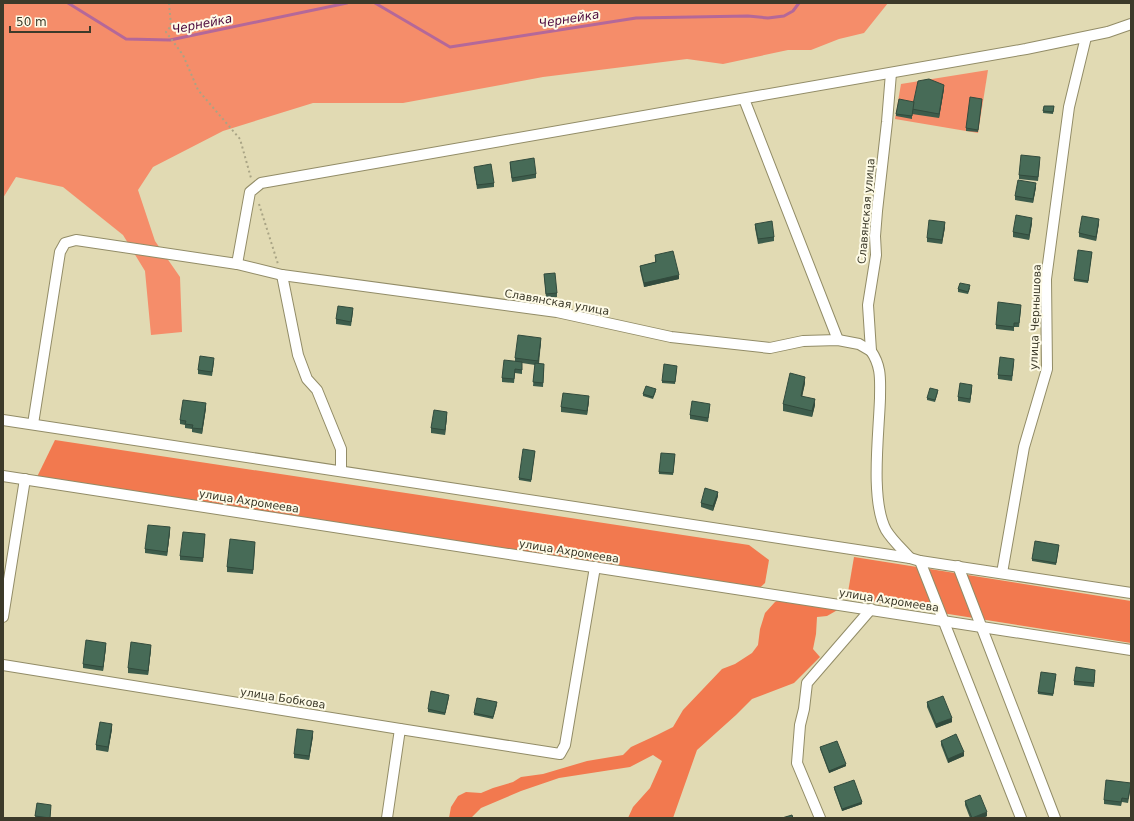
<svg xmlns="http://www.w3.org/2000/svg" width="1134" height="821" font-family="'DejaVu Sans',sans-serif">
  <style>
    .green { fill: #f58d6a }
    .forest { fill: #f2794f }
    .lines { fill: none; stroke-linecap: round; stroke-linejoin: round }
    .stream { stroke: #b46899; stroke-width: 3 }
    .minor-casing { stroke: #928c67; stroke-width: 12 }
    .path { stroke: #a9a485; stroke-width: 2; stroke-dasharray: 2 3; stroke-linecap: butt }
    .minor { stroke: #fff; stroke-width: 10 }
    .wall { fill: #3d5c4b }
    .shaded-wall { fill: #324b3d }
    .building { fill: #476b57; stroke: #324b3d }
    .labels { text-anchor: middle; stroke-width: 4; stroke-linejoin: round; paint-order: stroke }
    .street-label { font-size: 11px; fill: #3c3a2a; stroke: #fefbe7 }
    .water-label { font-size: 12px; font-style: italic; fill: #4b073c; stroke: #fefbe7 }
  </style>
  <rect width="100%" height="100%" fill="#e1dab3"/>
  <!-- green -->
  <g class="green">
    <polygon points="3,3 888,3 864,33 839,39 811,50 788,50 723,64 687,59 543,77 403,103 313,103 223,131 153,167 138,190 155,241 180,277 182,332 151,335 145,271 123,235 63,187 16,177 3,198"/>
    <polygon points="988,70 978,133 895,119 901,84"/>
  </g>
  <!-- forest -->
  <g class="forest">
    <polygon points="55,440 749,545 769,560 765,583 753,594 36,479"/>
    <polygon points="854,557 1131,601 1131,643 847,598"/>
    <polygon points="780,599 841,608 827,616 817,617 816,634 813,649 820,657 794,683 752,699 736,715 697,750 673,818 649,818 647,817 646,818 628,818 633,807 650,788 662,761 653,755 630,767 559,778 521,791 481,808 471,818 449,818 451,807 458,796 466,792 481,793 493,788 513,782 521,777 543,774 587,761 623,755 631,747 657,735 673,727 683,710 722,669 735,664 752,653 758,645 760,629 765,613 775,602"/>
  </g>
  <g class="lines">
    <!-- stream -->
    <g class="stream">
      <polyline points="68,3 126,39 170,40 347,3"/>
      <polyline points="375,3 450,47 636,18 748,16 768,18 784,16 793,11 799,3"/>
    </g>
    <!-- minor casing -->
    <g class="minor-casing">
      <g id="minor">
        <path d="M891 73 887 122 877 211 875 236 876 255 868 305 871 351C882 367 880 381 880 398 879 433 870 500 886 530 892 540 902 549 910 558"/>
        <polyline points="744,99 838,340"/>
        <polyline points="237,264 282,275 557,312 671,337 770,348 803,341 838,340 859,344 871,351"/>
        <polyline points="282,275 298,355 307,379 317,390 341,449 341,471"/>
        <polyline points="3,420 910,558 920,561 1131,593"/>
        <polyline points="33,424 60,252 65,243 76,240 237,264 250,192 261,183 1026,49 1108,32 1131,24"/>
        <polyline points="3,476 1131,650"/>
        <polyline points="920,561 1021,818"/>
        <polyline points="958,566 1055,818"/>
        <polyline points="1002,573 1024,447 1047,369 1046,279 1069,107 1086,37"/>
        <polyline points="3,617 25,479"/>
        <polyline points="3,665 400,729 560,754 565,745 595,567"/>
        <polyline points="387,818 400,729"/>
        <polyline points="820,818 797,763 800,725 804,709 807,683 871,609"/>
      </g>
    </g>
    <!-- path -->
    <g class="path">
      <polyline points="169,3 171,26 166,32 183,55 198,90 240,139 251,178"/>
      <polyline points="259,204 278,264"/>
    </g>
    <!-- minor -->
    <use href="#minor" class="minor"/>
  </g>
  <!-- wall -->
  <g class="wall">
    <polygon points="944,89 939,118 912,114 912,119 896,116 896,114"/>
    <polygon points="982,101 978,132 966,131 966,128"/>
    <polygon points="1044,106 1054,106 1053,114 1043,113"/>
    <polygon points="1040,161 1038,181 1019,179 1019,175"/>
    <polygon points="510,162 536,174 536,178 512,182 510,167"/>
    <polygon points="474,167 494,183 494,187 477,189"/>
    <polygon points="1036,187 1033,203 1015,200 1015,196"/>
    <polygon points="1032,223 1029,240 1013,237 1013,232"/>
    <polygon points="1099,223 1096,241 1079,237 1079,233"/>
    <polygon points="755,224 774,237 774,241 758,244 755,228"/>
    <polygon points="945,227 942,244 927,242 927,238"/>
    <polygon points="1092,252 1088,283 1074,281 1074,279"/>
    <polygon points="655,255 679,279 644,287 640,270 640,266 655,262"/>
    <polygon points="544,274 557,293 557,297 546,298"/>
    <polygon points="970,288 968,294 958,292 958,289"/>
    <polygon points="1021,309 1019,327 1014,327 1014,331 996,329 996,325"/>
    <polygon points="353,312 351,326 336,324 336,319"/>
    <polygon points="541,342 539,364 544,368 543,387 533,386 535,365 522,363 522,374 515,373 514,383 502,382 502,378 515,361 515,358"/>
    <polygon points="214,362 212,376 198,374 198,370"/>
    <polygon points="1014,363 1012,381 998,379 998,375"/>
    <polygon points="677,368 675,384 662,383 662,381"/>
    <polygon points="805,383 802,396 815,405 812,417 783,411 783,404"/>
    <polygon points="972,389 970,403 958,401 958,397"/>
    <polygon points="656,391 653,399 643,396 643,394"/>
    <polygon points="938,392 935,402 927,400 927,398"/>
    <polygon points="589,401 587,415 561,412 561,407"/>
    <polygon points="206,408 202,434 192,432 192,429 185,428 185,425 180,424 180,420"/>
    <polygon points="710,408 708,422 690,419 690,415"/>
    <polygon points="447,416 445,435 431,433 431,428"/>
    <polygon points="535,451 531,482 519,480 519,478"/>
    <polygon points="675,457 673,475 659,474 659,472"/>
    <polygon points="718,496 713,511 701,507 701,503"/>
    <polygon points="170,532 167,556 145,553 145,549"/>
    <polygon points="205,538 203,562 180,560 180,556"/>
    <polygon points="255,546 253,574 227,572 227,567"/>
    <polygon points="1059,547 1056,565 1032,561 1032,559"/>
    <polygon points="106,647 103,671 83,668 83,664"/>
    <polygon points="151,649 148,675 128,673 128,668"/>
    <polygon points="1095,674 1094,687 1074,685 1074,681"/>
    <polygon points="1056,676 1053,696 1038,694 1038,692"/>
    <polygon points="449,697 445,715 428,712 428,709"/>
    <polygon points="927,702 952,722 936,728 927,707"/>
    <polygon points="497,705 493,719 474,715 474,713"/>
    <polygon points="112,729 108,752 96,750 96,745"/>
    <polygon points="313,736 309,760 294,758 294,754"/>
    <polygon points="941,741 964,756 948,763 941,745"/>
    <polygon points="820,747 846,766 829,773 820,749"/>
    <polygon points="834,787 862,804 842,811 834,789"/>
    <polygon points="1131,787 1128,803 1122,802 1121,806 1104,804 1104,800"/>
    <polygon points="965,801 987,816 983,818 970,818 965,805"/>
    <polygon points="37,803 51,809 50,818 35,818"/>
  </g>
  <!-- shaded-wall -->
  <g class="shaded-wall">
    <polygon points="944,85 944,89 939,118 939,114"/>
    <polygon points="1036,183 1036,187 1033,203 1033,199"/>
    <polygon points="1032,218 1032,223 1029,240 1029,235"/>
    <polygon points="1099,219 1099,223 1096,241 1096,237"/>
    <polygon points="945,222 945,227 942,244 942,240"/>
    <polygon points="679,275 679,279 644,287 644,283"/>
    <polygon points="541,338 541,342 538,365 538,361"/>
    <polygon points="805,377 805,383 801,402 801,396"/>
    <polygon points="972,385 972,389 970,403 970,399"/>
    <polygon points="589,396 589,401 587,415 587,411"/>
    <polygon points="815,399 815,405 812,417 812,411"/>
    <polygon points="206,403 206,408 202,434 202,429"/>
    <polygon points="447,412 447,416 445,435 445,430"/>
    <polygon points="718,492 718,496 713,511 713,506"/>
    <polygon points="170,527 170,532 167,556 167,552"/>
    <polygon points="106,643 106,647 103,671 103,667"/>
    <polygon points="151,645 151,649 148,675 148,671"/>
    <polygon points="952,718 952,722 936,728 936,724"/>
    <polygon points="112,724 112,729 108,752 108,747"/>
    <polygon points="313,731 313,736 309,760 309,756"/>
    <polygon points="964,752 964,756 948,763 948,759"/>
    <polygon points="846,764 846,766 829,773 829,771"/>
    <polygon points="862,802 862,804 842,811 842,809"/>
    <polygon points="987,812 987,816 983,818 972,818"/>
  </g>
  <!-- building -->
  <g class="building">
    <polygon points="929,79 944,85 939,114 912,109 918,81"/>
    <polygon points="970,97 982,99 978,130 966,128"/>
    <polygon points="899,99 914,102 912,116 896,114"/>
    <polygon points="1044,106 1054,106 1053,112 1043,111"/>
    <polygon points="1021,155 1040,157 1038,177 1019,175"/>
    <polygon points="534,158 536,174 512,178 510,162"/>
    <polygon points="491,164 494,183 477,185 474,167"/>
    <polygon points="1018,180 1036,183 1033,199 1015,196"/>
    <polygon points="1016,215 1032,218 1029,235 1013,232"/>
    <polygon points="1082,216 1099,219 1096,237 1079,233"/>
    <polygon points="929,220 945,222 942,240 927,238"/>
    <polygon points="772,221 774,237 758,239 755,224"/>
    <polygon points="1078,250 1092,252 1088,281 1074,279"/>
    <polygon points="673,251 679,275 644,283 640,266 656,262 655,255"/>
    <polygon points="555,273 557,293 546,294 544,274"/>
    <polygon points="960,283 970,285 968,292 958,289"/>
    <polygon points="998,302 1021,305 1019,323 1014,323 1014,327 996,325"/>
    <polygon points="338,306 353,308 351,322 336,319"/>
    <polygon points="518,335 541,338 538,361 515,358"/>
    <polygon points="200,356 214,358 212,372 198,370"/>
    <polygon points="1000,357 1014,359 1012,376 998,375"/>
    <polygon points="504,360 522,362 522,370 515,369 514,379 502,378"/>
    <polygon points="535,363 544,364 543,383 533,382"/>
    <polygon points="664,364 677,366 675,382 662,381"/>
    <polygon points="790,373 805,377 801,396 815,399 812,411 783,404"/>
    <polygon points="960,383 972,385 970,399 958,397"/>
    <polygon points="646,386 656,389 653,397 643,394"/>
    <polygon points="930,388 938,390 935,400 927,398"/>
    <polygon points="563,393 589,396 587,411 561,407"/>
    <polygon points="183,400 206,403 202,429 192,428 193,425 185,424 186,421 180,420"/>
    <polygon points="692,401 710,404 708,418 690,415"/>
    <polygon points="434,410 447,412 445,430 431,428"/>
    <polygon points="523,449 535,451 531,480 519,478"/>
    <polygon points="661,453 675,454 673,473 659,472"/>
    <polygon points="705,488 718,492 713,506 701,503"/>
    <polygon points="148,525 170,527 167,552 145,549"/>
    <polygon points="183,532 205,534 203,558 180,556"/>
    <polygon points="230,539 255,542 253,570 227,567"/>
    <polygon points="1035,541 1059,545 1056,563 1032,559"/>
    <polygon points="86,640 106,643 103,667 83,664"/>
    <polygon points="131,642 151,645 148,671 128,668"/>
    <polygon points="1076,667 1095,670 1094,683 1074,681"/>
    <polygon points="1041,672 1056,674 1053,694 1038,692"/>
    <polygon points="431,691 449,695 445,713 428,709"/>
    <polygon points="943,696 952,718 936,724 927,702"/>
    <polygon points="477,698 497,702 493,717 474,713"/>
    <polygon points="100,722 112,724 108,747 96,745"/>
    <polygon points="297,729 313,731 309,756 294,754"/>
    <polygon points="956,734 964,752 948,759 941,741"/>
    <polygon points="837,741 846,764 829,771 820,747"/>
    <polygon points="854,780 862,802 842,809 834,787"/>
    <polygon points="1106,780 1131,783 1128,799 1122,798 1121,802 1104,800"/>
    <polygon points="980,795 987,812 972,818 965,801"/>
    <polygon points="37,803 51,805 50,818 35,816"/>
    <polygon points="792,815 793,818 782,818"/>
  </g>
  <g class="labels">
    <!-- street labels -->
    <g class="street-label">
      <text transform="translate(866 211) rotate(-85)" y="4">Славянская улица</text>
      <text transform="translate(557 302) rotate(10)" y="4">Славянская улица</text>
      <text transform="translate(1035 317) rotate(-88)" y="4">улица Чернышова</text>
      <text transform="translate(249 501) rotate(9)" y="4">улица Ахромеева</text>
      <text transform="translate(569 551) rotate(9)" y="4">улица Ахромеева</text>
      <text transform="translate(889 600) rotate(9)" y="4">улица Ахромеева</text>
      <text transform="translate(283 698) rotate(9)" y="4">улица Бобкова</text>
    </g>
    <!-- water labels -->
    <g class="water-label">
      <text transform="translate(569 19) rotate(-9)" y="4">Чернейка</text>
      <text transform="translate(202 24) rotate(-11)" y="4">Чернейка</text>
    </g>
  </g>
  <!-- border -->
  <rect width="1134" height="821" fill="none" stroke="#3c3a2a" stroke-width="8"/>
  <!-- scale -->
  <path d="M10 26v6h80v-6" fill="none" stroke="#3c3a2a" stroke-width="2"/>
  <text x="16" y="26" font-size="12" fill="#3c3a2a" stroke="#fefbe7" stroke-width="3" paint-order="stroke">50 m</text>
</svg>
